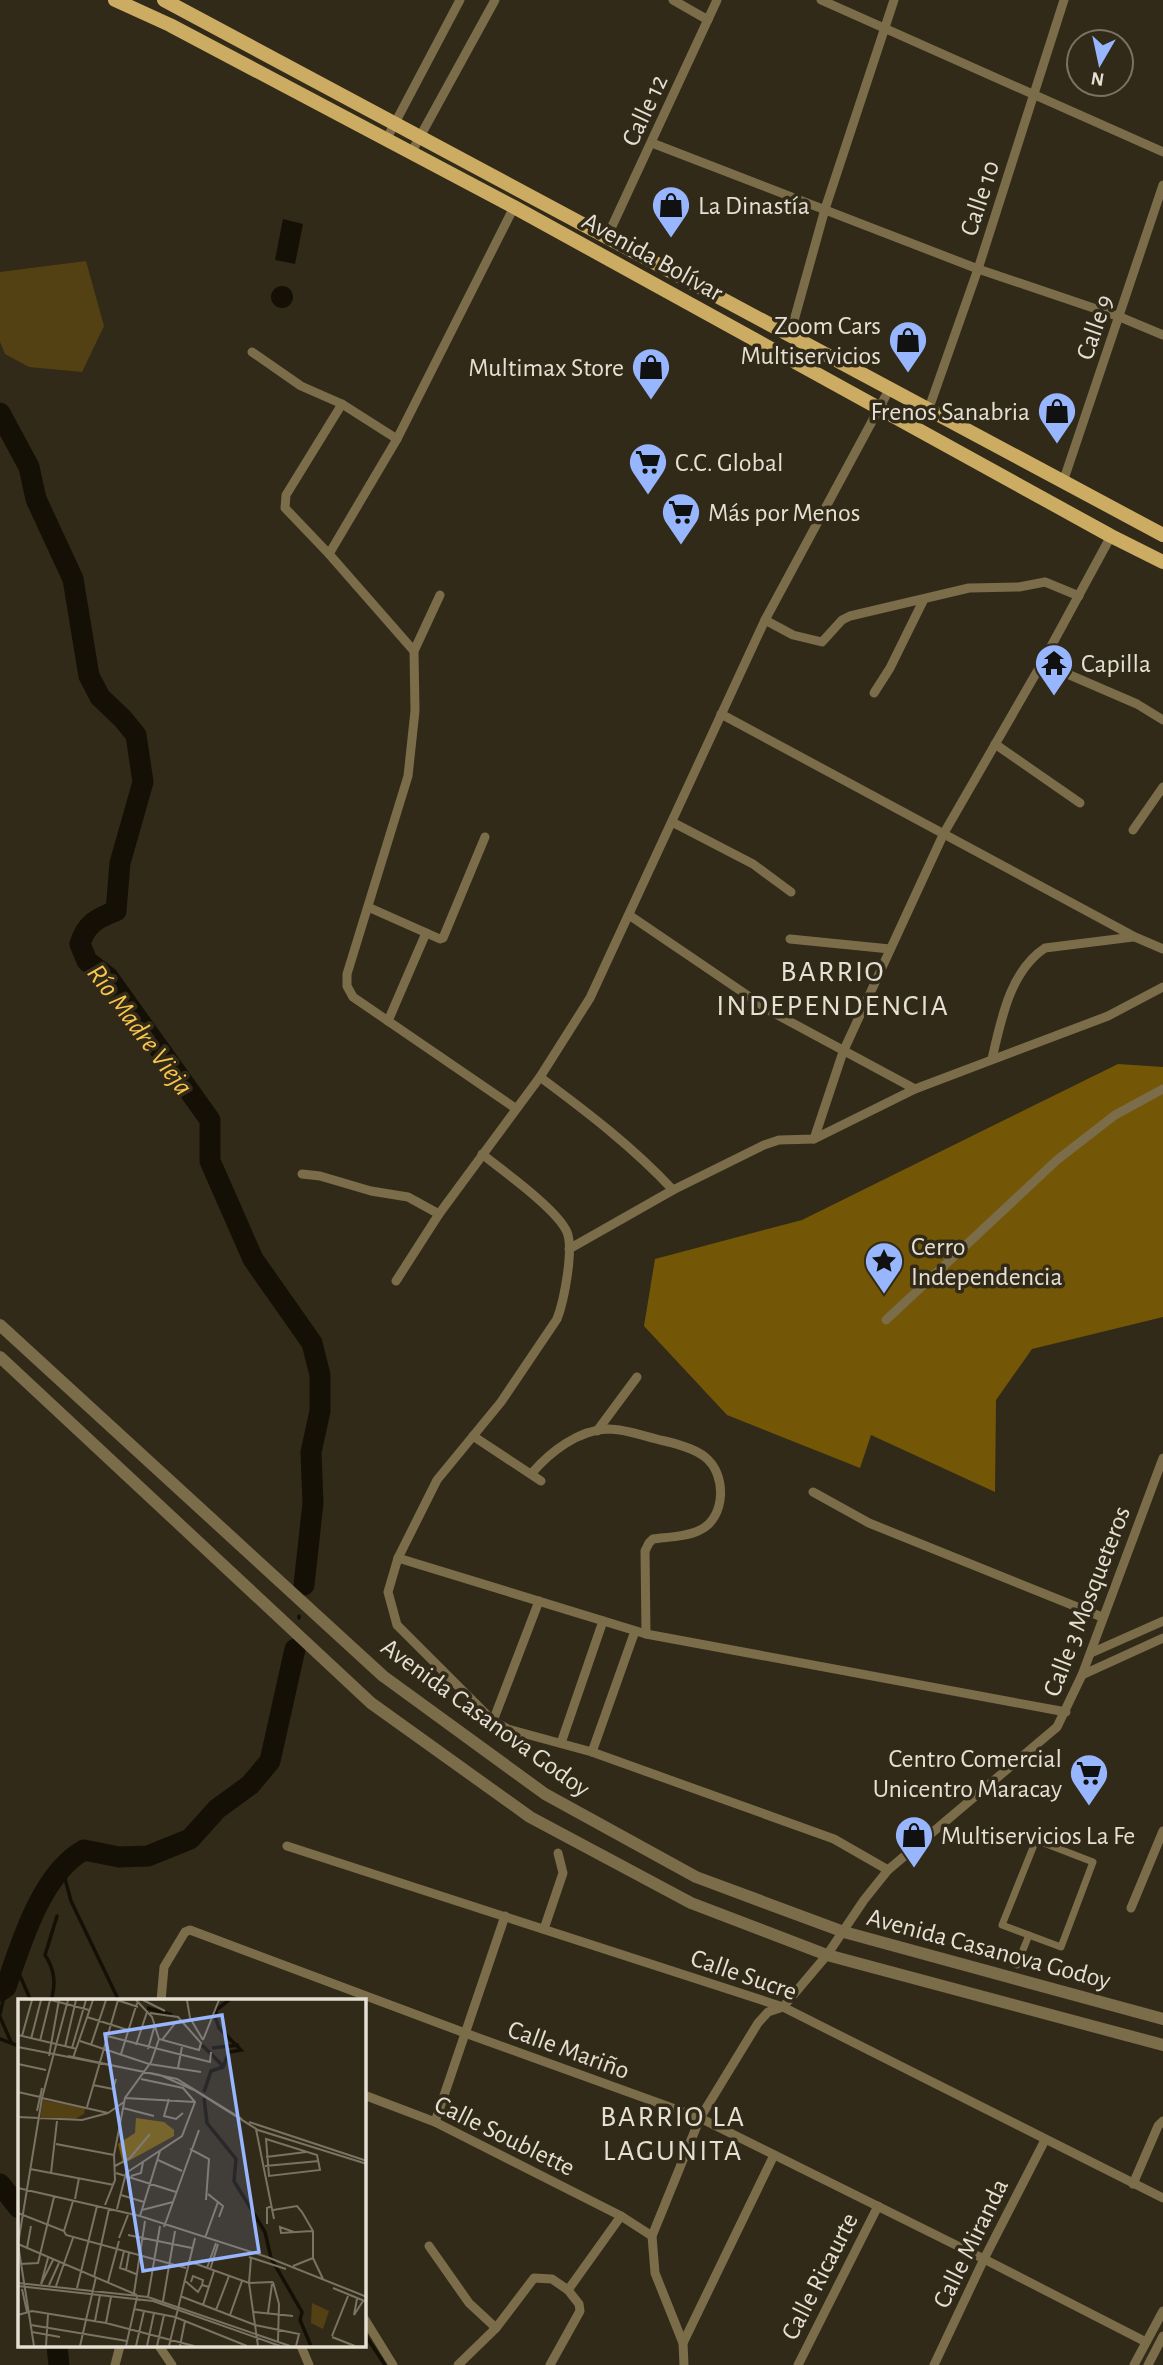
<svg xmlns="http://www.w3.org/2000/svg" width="1163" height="2365" font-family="'Alegreya Sans',sans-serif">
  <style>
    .green { fill: #534114 }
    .forest { fill: #735706 }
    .water { fill: #151005 }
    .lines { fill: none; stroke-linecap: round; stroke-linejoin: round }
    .stream { stroke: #151005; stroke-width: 3.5 }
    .river { stroke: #151005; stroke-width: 21 }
    .pedestrian { stroke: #7b6c4a; stroke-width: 7 }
    .minor { stroke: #7b6c4a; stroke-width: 9 }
    .tertiary { stroke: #7b6c4a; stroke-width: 12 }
    .primary { stroke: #ccab62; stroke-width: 14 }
    .labels { text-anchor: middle; stroke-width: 7; stroke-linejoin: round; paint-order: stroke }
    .street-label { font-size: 26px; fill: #e5dfd4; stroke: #322a18 }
    .poi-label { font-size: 26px; fill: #e5dfd4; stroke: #322a18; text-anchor: start }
    .water-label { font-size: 28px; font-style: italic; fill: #f9c64b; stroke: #322a18 }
    .quarter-label { font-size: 30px; letter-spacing: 2px; fill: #e5dfd4; stroke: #322a18 }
    .inset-river { fill: none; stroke: #151005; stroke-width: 3.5 }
    .inset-road { fill: none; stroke: #7a7263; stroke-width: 2 }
    .view { fill: #97b6fd; fill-opacity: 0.15; stroke: #97b6fd; stroke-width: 3.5 }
    .inset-edge { fill: none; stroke: #e5dfd4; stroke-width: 3.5 }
  </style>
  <rect width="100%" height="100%" fill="#322a18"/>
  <!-- green -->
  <polygon class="green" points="86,261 104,326 82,372 29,367 5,354 0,342 0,272"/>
  <!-- forest -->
  <polygon class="forest" points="1118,1064 1163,1067 1163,1317 1032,1349 996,1400 995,1492 871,1435 860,1468 727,1415 644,1326 655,1259 802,1220"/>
  <!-- water -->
  <g class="water">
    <polygon points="283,219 303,224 295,264 275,260"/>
    <circle cx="282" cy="297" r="11"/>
  </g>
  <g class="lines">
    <!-- stream -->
    <g class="stream">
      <polyline points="299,1618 299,1616"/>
      <polyline points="63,1871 71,1901 119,2001"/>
      <polyline points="14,1962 31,2001"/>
      <path d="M51 2001C56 1984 55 1970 45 1955L57 1916"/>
      <polyline points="0,2014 6,1987"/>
      <polyline points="0,2017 11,2042"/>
      <polyline points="0,2039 19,2046"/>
      <polyline points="364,2333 385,2365"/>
    </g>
    <!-- river -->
    <g class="river">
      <path d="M0 413 29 467 36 499 73 579 89 676 100 697 123 719 136 735 143 782 120 863 116 911C97 918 86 924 80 944L87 961 108 977 210 1120V1161L253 1259 312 1343 320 1375V1411L311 1452 313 1503 304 1585"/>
      <path d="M0 1991 6 1987C21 1943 42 1873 84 1850L119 1857 148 1856 190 1839 217 1809 250 1785 270 1761 295 1649"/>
      <polyline points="0,2184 19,2208"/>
      <polyline points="57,2346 59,2365"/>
    </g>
    <!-- pedestrian -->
    <g class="pedestrian">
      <polygon points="1036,1840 1093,1862 1061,1947 1002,1925"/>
      <polyline points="1017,1965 1029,1935"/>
    </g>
    <!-- minor -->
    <g class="minor">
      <polyline points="673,0 708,20"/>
      <polyline points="821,0 1163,152"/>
      <polyline points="386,140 460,0"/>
      <polyline points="652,143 978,269 1120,317 1163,335"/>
      <polyline points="411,153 495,0"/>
      <polyline points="607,237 717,0"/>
      <polyline points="790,335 825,209 894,0"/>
      <polyline points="252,352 301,386 342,404 397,439"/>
      <polyline points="342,404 286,495 285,508 329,554 414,651"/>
      <polyline points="929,408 978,269 1064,0"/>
      <polyline points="1063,482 1163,185"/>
      <polyline points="329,554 397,439 514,207"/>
      <polyline points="440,595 414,651 415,711 408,776 347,974 347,986 353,997 515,1108"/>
      <polyline points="765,620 793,635 822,642 842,620 850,616 969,588 1019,587 1045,582 1079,596"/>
      <polyline points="1042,663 1137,704 1163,720"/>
      <polyline points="874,693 890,668 924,599"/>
      <polyline points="721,714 1135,937 1163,949"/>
      <polyline points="995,744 1080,803"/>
      <polyline points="672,822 753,864 791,892"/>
      <polyline points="1133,830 1163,787"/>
      <polyline points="368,907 440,939 443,938 485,837"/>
      <polyline points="629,915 772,1012 915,1089"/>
      <polyline points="790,939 890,949"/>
      <polyline points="388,1021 426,933"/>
      <path d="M992 1059C1001 1020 1010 971 1045 948L1133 937"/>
      <path d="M540 1077C587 1112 633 1147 673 1190"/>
      <polyline points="814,1139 843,1052 944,833 1042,663 1111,536"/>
      <path d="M482 1154C503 1171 557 1209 567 1232 574 1250 564 1301 557 1319L501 1402 437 1480 398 1558 388 1592 397 1625 493 1721 508 1729 592 1752 834 1839 888 1870"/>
      <polyline points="302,1174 320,1176 371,1191 408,1197 439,1214"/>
      <polyline points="569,1249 673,1190 764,1145 779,1140 814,1139 915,1089 1108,1016 1163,987"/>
      <polyline points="396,1281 439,1214 540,1077 590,998 765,620 890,388"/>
      <polyline points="886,1320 1057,1160 1115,1115 1163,1089"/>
      <polyline points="597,1431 637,1377"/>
      <polyline points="473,1436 541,1481"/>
      <path d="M532 1473C550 1452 578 1430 608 1429 625 1429 644 1436 660 1440 674 1443 694 1448 705 1457 727 1474 726 1518 700 1530 687 1537 668 1537 653 1539L649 1543 645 1551 646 1634"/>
      <polyline points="813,1492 869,1523 1102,1617"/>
      <polyline points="398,1558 646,1634 1066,1712"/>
      <polyline points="1091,1653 1163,1621"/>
      <polyline points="1082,1675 1163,1638"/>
      <polyline points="493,1721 539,1601"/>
      <polyline points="561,1743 603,1621"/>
      <polyline points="592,1752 635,1631"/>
      <polyline points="287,1846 783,2007 1163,2198"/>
      <polyline points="1131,1908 1163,1831"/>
      <polyline points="544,1929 563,1873 558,1853"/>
      <polyline points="161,2001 164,1967 185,1932 190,1930 465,2033 700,2118 984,2259 1146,2342"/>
      <polyline points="364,2095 435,2122 621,2216 652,2236"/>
      <polyline points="435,2122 505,1916"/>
      <polyline points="1133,2184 1158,2126 1163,2121"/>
      <polyline points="429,2246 469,2303 496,2328"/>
      <polyline points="364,2318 393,2365"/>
      <polyline points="683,2343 774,2155"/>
      <polyline points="159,2346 172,2365"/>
      <polyline points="301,2346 309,2365"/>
      <polyline points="115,2365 120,2346"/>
      <polyline points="458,2365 496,2328 534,2278 552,2279 568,2290 621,2216"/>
      <polyline points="550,2365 580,2311 579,2304 568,2290"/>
      <polyline points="684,2365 683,2343 655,2273 652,2236 700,2118 758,2023 768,2012 783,2007 827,1955 864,1900 888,1870 1057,1727 1082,1675 1163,1458"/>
      <polyline points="798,2365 878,2206"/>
      <polyline points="934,2365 984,2259 1045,2140"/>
      <polyline points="1134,2365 1163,2311"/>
      <polyline points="1148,2365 1163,2336"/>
    </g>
    <!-- tertiary -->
    <g class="tertiary">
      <polyline points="0,1325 383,1676 545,1794 696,1877 844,1932 1163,2019"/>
      <polyline points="0,1357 371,1703 530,1817 691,1903 827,1955 1163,2045"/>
    </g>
    <!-- primary -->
    <g class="primary">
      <polyline points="115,0 170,25 514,207 1111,536 1163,562"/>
      <polyline points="164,0 1163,535"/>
    </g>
  </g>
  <!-- icons -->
  <defs>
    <g id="shop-pin" transform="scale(2.0125)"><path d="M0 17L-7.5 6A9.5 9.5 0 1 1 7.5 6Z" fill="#97b6fd" stroke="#322a18"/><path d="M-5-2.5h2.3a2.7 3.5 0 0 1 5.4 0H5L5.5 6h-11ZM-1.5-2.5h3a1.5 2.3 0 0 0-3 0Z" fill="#111"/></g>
    <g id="supermarket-pin" transform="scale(2.0125)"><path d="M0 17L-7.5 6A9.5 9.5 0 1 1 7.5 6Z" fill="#97b6fd" stroke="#322a18"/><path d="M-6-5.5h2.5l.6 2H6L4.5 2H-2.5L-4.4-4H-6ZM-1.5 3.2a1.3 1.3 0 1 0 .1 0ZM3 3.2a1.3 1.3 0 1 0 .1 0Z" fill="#111"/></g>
    <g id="temple-pin" transform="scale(2.0125)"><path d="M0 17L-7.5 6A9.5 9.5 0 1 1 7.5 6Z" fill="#97b6fd" stroke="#322a18"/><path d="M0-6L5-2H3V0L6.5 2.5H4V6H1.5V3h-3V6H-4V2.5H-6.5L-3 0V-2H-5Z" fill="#111"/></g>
    <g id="sight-pin" transform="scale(2.0125)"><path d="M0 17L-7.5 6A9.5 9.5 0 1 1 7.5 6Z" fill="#97b6fd" stroke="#322a18"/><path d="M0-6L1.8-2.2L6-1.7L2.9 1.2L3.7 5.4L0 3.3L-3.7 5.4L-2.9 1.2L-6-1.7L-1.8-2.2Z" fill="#111"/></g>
  </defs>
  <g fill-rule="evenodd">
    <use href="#shop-pin" x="671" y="205"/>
    <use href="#shop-pin" x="908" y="340"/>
    <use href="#shop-pin" x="651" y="367"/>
    <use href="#shop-pin" x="1057" y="411"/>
    <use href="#supermarket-pin" x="648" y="462"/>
    <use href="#supermarket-pin" x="681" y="512"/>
    <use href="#temple-pin" x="1054" y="663"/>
    <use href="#sight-pin" x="884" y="1261"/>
    <use href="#supermarket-pin" x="1089" y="1773"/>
    <use href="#shop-pin" x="914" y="1835"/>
  </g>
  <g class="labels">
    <!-- street labels -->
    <g class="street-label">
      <text transform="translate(644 110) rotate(-65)" y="9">Calle 12</text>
      <text transform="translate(979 198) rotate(-72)" y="9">Calle 10</text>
      <text transform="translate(653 256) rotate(29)" y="9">Avenida Bolívar</text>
      <text transform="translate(1094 327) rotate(-71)" y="9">Calle 9</text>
      <text transform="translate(1086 1601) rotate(-69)" y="9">Calle 3 Mosqueteros</text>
      <text transform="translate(486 1717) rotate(36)" y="9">Avenida Casanova Godoy</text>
      <text transform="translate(989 1948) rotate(15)" y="9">Avenida Casanova Godoy</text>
      <text transform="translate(744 1974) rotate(19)" y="9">Calle Sucre</text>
      <text transform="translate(569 2049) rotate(20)" y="9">Calle Mariño</text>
      <text transform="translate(505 2135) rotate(26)" y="9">Calle Soublette</text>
      <text transform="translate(970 2243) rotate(-64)" y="9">Calle Miranda</text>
      <text transform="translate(819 2276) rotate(-63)" y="9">Calle Ricaurte</text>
    </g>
    <!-- poi labels -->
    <g class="poi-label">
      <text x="698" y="214">La Dinastía</text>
      <text x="881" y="334" text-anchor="end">Zoom Cars<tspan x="881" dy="30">Multiservicios</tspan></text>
      <text x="624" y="376" text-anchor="end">Multimax Store</text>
      <text x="1030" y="420" text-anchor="end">Frenos Sanabria</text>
      <text x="675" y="471">C.C. Global</text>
      <text x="708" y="521">Más por Menos</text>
      <text x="1081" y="672">Capilla</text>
      <text x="911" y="1255">Cerro<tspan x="911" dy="30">Independencia</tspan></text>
      <text x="1062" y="1767" text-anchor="end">Centro Comercial<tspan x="1062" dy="30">Unicentro Maracay</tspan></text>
      <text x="941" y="1844">Multiservicios La Fe</text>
    </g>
    <!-- water labels -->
    <g class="water-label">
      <text transform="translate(141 1029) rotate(53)" y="10">Río Madre Vieja</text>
    </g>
    <!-- quarter labels -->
    <g class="quarter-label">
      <text x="833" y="981">BARRIO<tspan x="833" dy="34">INDEPENDENCIA</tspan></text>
      <text x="673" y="2126">BARRIO LA<tspan x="673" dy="34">LAGUNITA</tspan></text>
    </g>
  </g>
  <!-- overview -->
  <g transform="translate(18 1999)">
    <rect width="348" height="348" fill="#322a18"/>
    <path d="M25 101 67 109 66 115 57 120H22ZM294 304 311 312 305 330 293 324Z" fill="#534114"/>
    <path d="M118 119 146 123 156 131V137L105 165 100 145 117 134Z" fill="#735706"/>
    <path class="inset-river" d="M129 9 154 16M184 46 205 67M194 49 221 46M186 93 193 72 205 68 211 53 223 51 201 29 198 20V11L211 1M186 99 189 124 218 160 216 182 247 233 253 259 284 313 282 321 293 347"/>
    <path class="inset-road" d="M33 1 71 11M99 1 120 8M118 1 134 18 141 40 181 51 183 44 160 18 132 14M125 1 147 12M169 1 172 19 185 41M69 18 110 31M0 36 59 50M4 37 14 1M89 37 192 63 193 53M13 40 23 1M144 41 158 23M185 41 201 1M22 42 32 1M62 42 131 65 183 73M73 46 88 1M118 46 129 13M0 48 142 76 176 91 240 131 349 165M47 48 58 1M54 49 68 1M130 50 136 29M103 55 119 4M31 57 41 1M50 57 159 80 224 120M55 59 75 1M0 65 28 71M160 69 164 48M75 86 95 90 98 80M0 93 22 98M24 99 90 114M107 99 177 103M151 100 146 117 158 120 165 114M69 108 100 1M105 109 136 117M19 112 24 89M0 118 64 121 90 114 106 103M231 123 349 162M238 130 256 220M248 140 299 156 302 171 251 177ZM38 145 96 156M172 150 191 160 188 201M248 158 288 153M140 161 164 172M97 167 112 159 132 135M247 167 301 162M12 170 96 186M33 174 39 122M98 174 158 193M113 177 123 174 125 163M0 189 122 217 249 258 349 298M190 195 205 207 201 218M103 196 126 203M57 200 61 179M87 206 97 181 96 156 107 99 133 63 141 40M99 210 108 174 164 137 177 103 165 89 123 80M124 211 155 203M255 211 279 207 284 213 295 232V259L305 280M0 214 46 232 48 236 168 269M122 217 142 152M249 225V209L254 207M146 228 181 131M46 232 55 202M276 233 262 228 263 234 294 232M110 236 174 249M101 239 110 216M187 239 200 203M0 245 119 296M9 249 13 227M106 252 102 269 108 271M111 254 108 271 118 275M231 258 268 270M30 259 23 285 35 261M233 259 231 284 240 347M170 262 231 284 255 283M2 265 20 264 36 198M275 267 295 259M189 269 198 244M192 271 200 245M76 278 91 210M166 281 180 293 184 286 191 288M90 283 101 242M173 283 175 277 185 281 184 286M255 283 261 305 260 342M0 284 130 298 272 347M31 286 41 264M0 287 135 302 262 347M38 287 55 239M59 289 79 207M315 289 349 303M4 290 9 313M116 294 127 222M162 297 237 326 281 335 278 347M130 298 142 227M339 300 336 316 345 302M145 302 157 232M185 306 196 272M116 310 157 318 229 347M198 311 211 277M236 313 275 317M250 314 254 285M0 316 14 312 88 324 176 347M212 316 224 282M77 322 82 296M88 324 93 298M13 326 109 342M14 333 42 338M314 337 330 297M314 338 337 347M16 347 0 245 24 99 50 1M28 347 30 315M62 347 78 278M108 347 119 298M118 347 126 312M129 347 136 314M139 347 146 316M151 347 177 239M162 347 167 322"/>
    <path class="view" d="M204 16 241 253 125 272 87 35Z"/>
    <rect width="348" height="348" class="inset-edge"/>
  </g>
  <!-- north arrow -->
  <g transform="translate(1100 63) rotate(189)"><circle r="33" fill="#322a18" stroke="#7a7263" stroke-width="2"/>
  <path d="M0-5L12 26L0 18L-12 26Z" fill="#97b6fd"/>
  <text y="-10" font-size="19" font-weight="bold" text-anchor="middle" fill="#e5dfd4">N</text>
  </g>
</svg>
